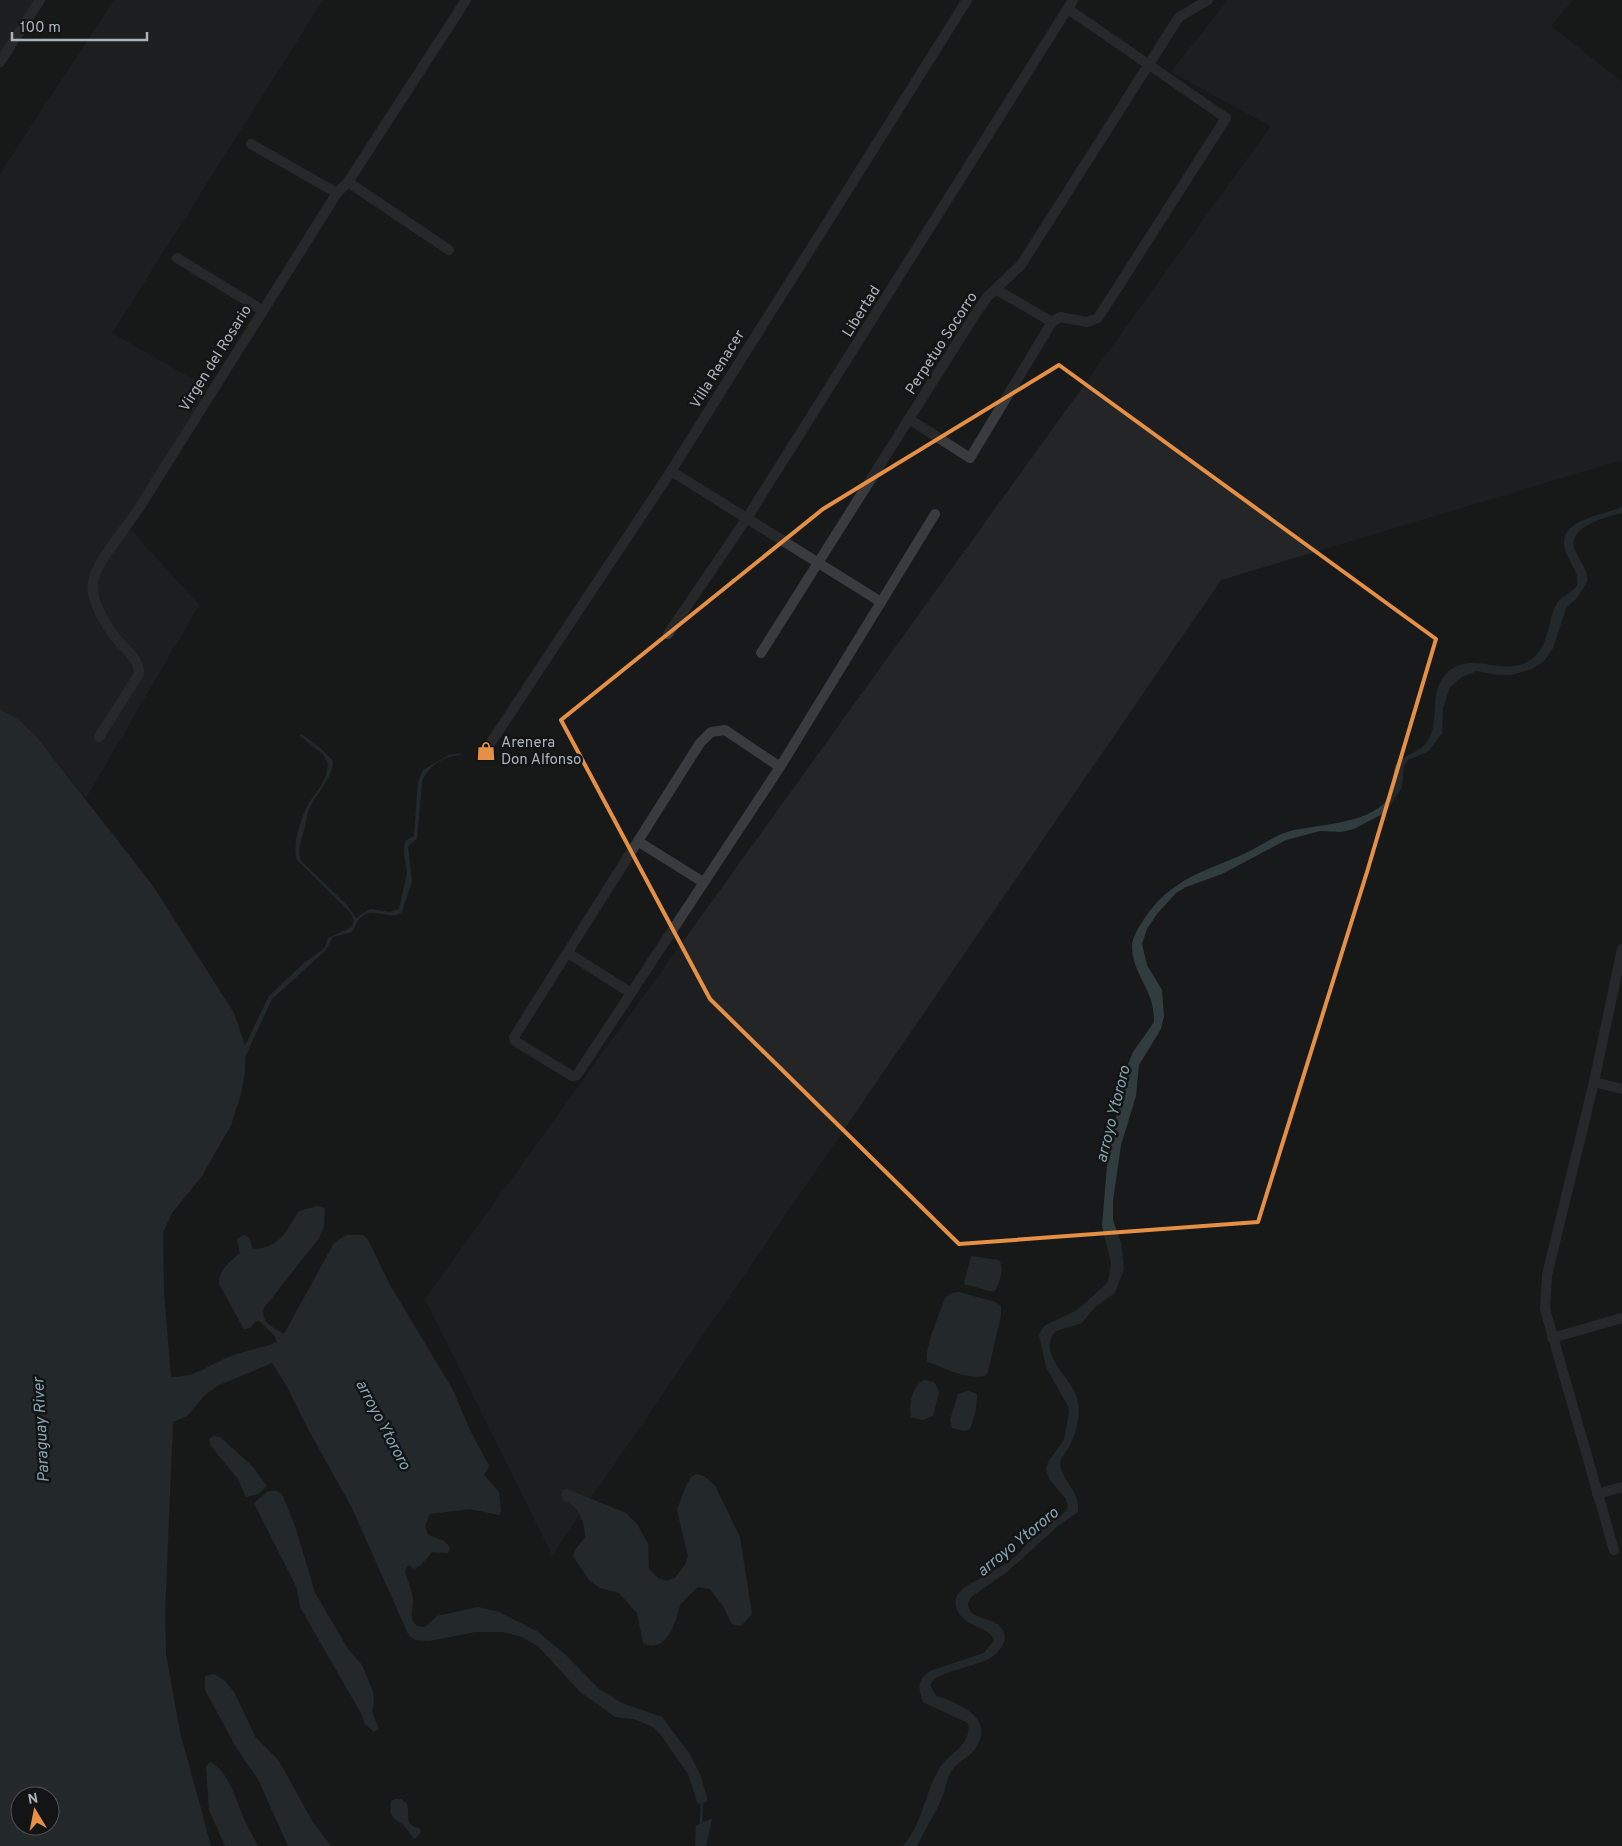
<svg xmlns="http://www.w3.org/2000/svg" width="1622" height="1846" font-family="Overpass,sans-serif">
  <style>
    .built { fill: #242527 }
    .water { fill: #313c3f; fill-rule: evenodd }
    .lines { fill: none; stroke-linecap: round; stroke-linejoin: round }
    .stream { stroke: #313c3f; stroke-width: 2.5 }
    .minor { stroke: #3a3b3f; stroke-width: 10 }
    .marked { fill: none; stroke: #e59045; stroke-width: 4; stroke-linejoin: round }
    .labels { text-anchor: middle; stroke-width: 5; stroke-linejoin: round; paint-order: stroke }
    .street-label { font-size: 15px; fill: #acb2b9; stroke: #131415 }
    .poi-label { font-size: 15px; fill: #acb2b9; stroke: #131415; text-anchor: start }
    .water-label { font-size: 16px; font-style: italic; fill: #85a5b1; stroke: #131415 }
  </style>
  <rect width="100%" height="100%" fill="#18191a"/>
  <!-- built -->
  <g class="built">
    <polygon points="0,0 35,0 0,54"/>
    <polygon points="114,0 323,0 112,333 208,388 125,523 199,605 86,798 36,736 19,720 0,709 0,174"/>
    <polygon points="1228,0 1573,0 1551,26 1622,82 1622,460 1221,580 552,1555 425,1299 1271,126 1171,72"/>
  </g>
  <!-- water -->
  <g class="water">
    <path d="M1622 507V513C1607 516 1565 528 1575 550 1580 563 1588 568 1587 582L1577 598 1566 608 1553 648 1544 661 1532 669 1511 675H1498L1477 671 1462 677 1450 687 1443 708 1442 733 1429 751 1408 760 1404 766 1402 787 1386 812 1354 829 1341 832 1320 831 1286 840 1222 874 1186 887 1176 893 1157 914 1147 929 1142 944 1147 965 1162 990 1164 1016 1161 1029 1139 1065 1136 1096 1121 1145 1113 1201V1220L1121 1243 1124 1269 1115 1293 1095 1307 1082 1323 1056 1331C1036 1352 1069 1376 1076 1395 1082 1411 1077 1432 1069 1447 1066 1452 1061 1457 1060 1464 1063 1482 1080 1491 1078 1512L1058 1526 1007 1572 971 1597 968 1603C968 1607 969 1610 972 1613 978 1618 987 1619 994 1622 1013 1633 1004 1649 990 1658 976 1667 936 1671 930 1685L936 1696C960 1703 996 1719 975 1749 969 1758 958 1761 952 1770 947 1777 946 1787 943 1795 936 1813 925 1829 917 1846H903C923 1824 925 1790 941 1766 952 1751 972 1745 968 1723L923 1702C918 1688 917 1680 930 1671L984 1653 994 1640C990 1625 961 1628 956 1606 952 1589 976 1582 987 1575 996 1569 1007 1563 1016 1556 1026 1548 1031 1534 1041 1526 1050 1520 1064 1518 1068 1506L1066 1499 1050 1480 1046 1469 1048 1462 1064 1440 1069 1413 1068 1406 1046 1367 1039 1335 1044 1326 1075 1311 1083 1305 1107 1283 1109 1277 1111 1263 1102 1226 1108 1154 1128 1064 1133 1052 1154 1022C1154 1015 1153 1007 1151 1000 1145 983 1132 966 1132 947 1132 937 1139 927 1144 919 1173 876 1206 872 1250 851 1262 845 1274 836 1287 832 1315 824 1367 825 1387 800 1396 789 1391 776 1396 764 1404 755 1420 752 1427 742 1442 720 1426 691 1449 671 1474 650 1505 679 1532 659 1550 645 1548 618 1557 603 1562 596 1572 592 1577 586 1579 573 1573 568 1568 557 1549 520 1602 516 1622 507Z"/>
    <path d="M0 709 19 720 36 736 153 886 234 1013 245 1046 269 996 304 963 325 948 328 938 352 927 354 920 350 912 297 860C292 843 301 818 309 803 317 791 328 779 328 764L323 754 300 736 301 734 318 746 333 761C332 782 312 796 307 815 306 820 306 825 304 830 301 842 297 849 301 861L347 905 356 918 370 909 390 912 399 909 407 873 404 852 405 841 414 836 418 782 423 770 449 755 463 753C461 755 457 755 453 756 439 759 427 769 422 781L417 839 408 846 412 881 402 912C389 922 373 905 360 918 357 921 355 927 352 932L333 937 325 951 272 999 245 1057V1071L241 1094 231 1125 202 1176 172 1213 163 1233 164 1293 171 1377C194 1378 209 1365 229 1357 245 1350 262 1349 277 1342L275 1336 259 1321 255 1322 250 1328 244 1329 219 1284C218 1270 230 1262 240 1253L237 1239 244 1235 249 1238 253 1249C281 1248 286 1231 299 1211L318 1206 325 1208 324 1226 319 1238 264 1308C260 1323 273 1327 284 1334L334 1243 346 1235H363L368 1240 390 1285 453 1390 470 1430 489 1466 484 1475 499 1492 501 1512 499 1515 470 1509 430 1514 425 1526 428 1535 444 1541 450 1547 448 1553 432 1552 421 1565 414 1569 409 1565 405 1570C406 1580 413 1590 413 1600 413 1611 408 1617 417 1626L425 1627 437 1616 478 1607 499 1612 538 1632 565 1654 599 1689 622 1703 662 1717 689 1753 701 1776 708 1801 698 1804 688 1774 661 1735 651 1726 634 1719 615 1717 600 1706 580 1692 538 1646 522 1637 504 1632H475L429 1641 416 1640 409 1636 352 1508 307 1427 286 1385 272 1363 217 1386 204 1396 187 1416 173 1422 165 1614 166 1654 180 1732 211 1846H0ZM20 1796H50V1826H20Z"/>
    <path d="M971 1256 999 1260C1005 1269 999 1284 994 1292L964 1284Z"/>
    <path d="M959 1292 995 1302 1001 1306V1315L988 1372 985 1376C966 1380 945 1368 928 1362 922 1353 941 1311 945 1298L952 1293Z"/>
    <path d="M926 1380 935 1383 939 1392 933 1416 922 1420 911 1417C908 1406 913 1382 926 1380Z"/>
    <polygon points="968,1391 977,1394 976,1410 970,1429 964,1431 952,1428 950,1420 958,1394"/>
    <polygon points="213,1436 220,1437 252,1466 267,1486 258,1494 246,1497 238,1479 211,1446 209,1439"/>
    <path d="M697 1474 705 1477 715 1486 740 1537 752 1614 741 1626 732 1624 723 1606 710 1589 698 1587C692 1592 686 1598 681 1604 678 1609 678 1614 676 1619 671 1635 660 1652 643 1643L637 1613 619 1593 600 1588 589 1580 573 1556 575 1550 585 1537C585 1522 578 1505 563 1500L561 1494 563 1490 567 1489 626 1513 637 1524 648 1544 649 1569 658 1578 666 1581 675 1578 685 1565 688 1556 677 1510 686 1486 691 1477Z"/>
    <polygon points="275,1490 282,1494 296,1529 315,1593 348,1649 362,1665 373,1692 374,1702 372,1712 379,1729 374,1732 365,1724 362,1715 300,1607 297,1588 254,1503 267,1492"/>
    <polygon points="214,1674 225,1681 234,1692 256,1738 279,1761 312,1821 331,1846 288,1846 258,1779 237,1749 205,1690 205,1676"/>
    <path d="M210 1762C229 1770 237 1804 245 1821 249 1830 254 1838 258 1846H225L209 1810 206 1766Z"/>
    <path d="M395 1799H401L407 1804C410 1815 404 1826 419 1828L421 1832 415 1839C411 1836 410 1833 407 1829 398 1817 388 1823 391 1801Z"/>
    <polygon points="712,1819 706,1846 695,1846 696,1825"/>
  </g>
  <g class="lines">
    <!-- stream -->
    <polyline class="stream" points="701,1825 702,1800"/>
    <!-- minor -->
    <g class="minor">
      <polyline points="0,62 40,0"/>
      <polyline points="251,144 337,193"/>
      <polyline points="348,182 449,250"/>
      <polyline points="177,258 262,310"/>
      <polyline points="997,290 1052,322"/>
      <polyline points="909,419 970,458 1052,322 1060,317 1087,322 1098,318 1226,118 1068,9"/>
      <polyline points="671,471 881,602"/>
      <polyline points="668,634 747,518 1073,0"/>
      <polyline points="761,653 976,313 988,296 1021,265 1179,17 1208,0"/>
      <path d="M99 737 139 674C139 657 124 649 115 637 105 624 90 599 93 582 95 563 128 526 139 508 204 403 270 298 337 193L348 182 466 0"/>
      <polyline points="486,750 671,471 967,0"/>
      <polyline points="780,767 725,730 711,732 700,743 514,1037 515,1041 572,1076 577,1075 780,767 935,514"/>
      <polyline points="639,842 703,882"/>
      <polyline points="568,953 631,993"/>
      <polyline points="1594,1082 1622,1089"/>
      <polyline points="1552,1338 1622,1318"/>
      <polyline points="1597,1494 1622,1487"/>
      <polyline points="1614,1550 1545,1309 1547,1275 1594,1082 1622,949"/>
    </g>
  </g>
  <!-- marked area -->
  <path d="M0 0H1622V1846H0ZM1059 365 1436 639 1367 872 1258 1222 959 1244 710 999 561 720 823 509Z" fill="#18191a" fill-opacity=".55" fill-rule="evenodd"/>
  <path class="marked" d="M1059 365 1436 639 1367 872 1258 1222 959 1244 710 999 561 720 823 509Z"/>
  <!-- icons -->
  <defs>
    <g id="shop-bare" transform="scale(1.5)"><path d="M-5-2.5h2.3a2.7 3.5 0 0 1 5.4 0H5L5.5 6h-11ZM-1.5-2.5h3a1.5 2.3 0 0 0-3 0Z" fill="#e59045" stroke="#131415" stroke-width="2.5" paint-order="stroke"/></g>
  </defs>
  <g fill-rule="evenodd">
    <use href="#shop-bare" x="486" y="751"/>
  </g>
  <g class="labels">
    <!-- street labels -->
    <g class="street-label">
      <text transform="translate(861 311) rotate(-58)" y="5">Libertad</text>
      <text transform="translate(941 343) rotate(-57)" y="5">Perpetuo Socorro</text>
      <text transform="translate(215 358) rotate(-58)" y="5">Virgen del Rosario</text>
      <text transform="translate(717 369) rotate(-58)" y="5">Villa Renacer</text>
    </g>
    <!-- poi labels -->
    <g class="poi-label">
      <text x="501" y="747">Arenera<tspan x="501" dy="17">Don Alfonso</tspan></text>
    </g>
    <!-- water labels -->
    <g class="water-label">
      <text transform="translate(1112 1114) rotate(-76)" y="6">arroyo Ytororo</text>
      <text transform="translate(384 1424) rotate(62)" y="6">arroyo Ytororo</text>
      <text transform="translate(40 1430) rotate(-93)" y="6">Paraguay River</text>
      <text transform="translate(1017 1541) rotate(-39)" y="6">arroyo Ytororo</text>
    </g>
  </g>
  <!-- north arrow -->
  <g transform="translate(35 1811) rotate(350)"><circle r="24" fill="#131415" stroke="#505357"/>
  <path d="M0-4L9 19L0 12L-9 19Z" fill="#e59045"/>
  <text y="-8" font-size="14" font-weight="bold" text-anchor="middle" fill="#acb2b9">N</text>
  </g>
  <!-- scale -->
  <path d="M12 32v8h135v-8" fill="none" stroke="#acb2b9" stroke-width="2.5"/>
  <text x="20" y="32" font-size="15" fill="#acb2b9" stroke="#131415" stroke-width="4" paint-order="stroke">100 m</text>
</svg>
